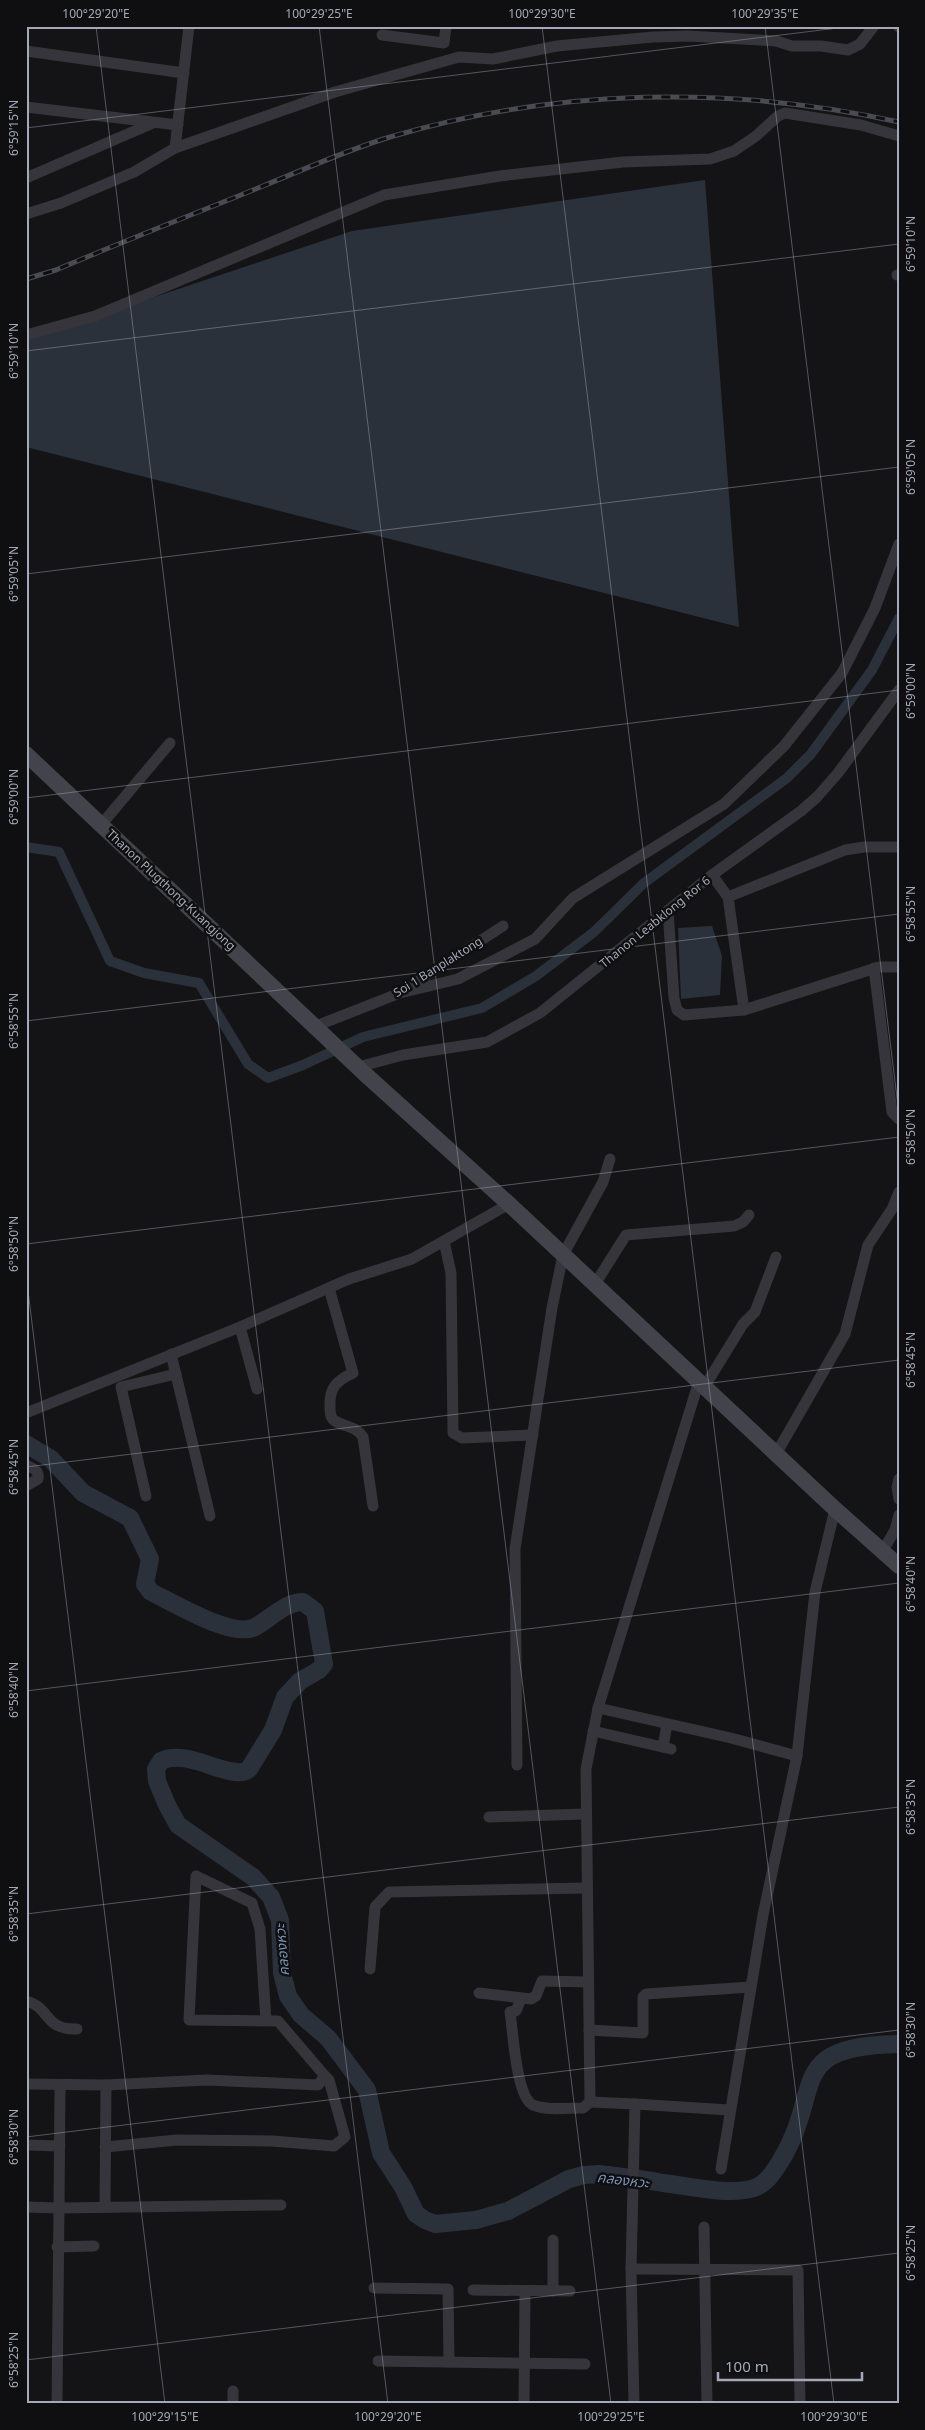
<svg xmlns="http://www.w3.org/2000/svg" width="925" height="2430" font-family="'Noto Sans','Noto Sans Thai',sans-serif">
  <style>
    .water { fill: #2a313b }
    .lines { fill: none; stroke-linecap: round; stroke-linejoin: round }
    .canal { stroke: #2a313b; stroke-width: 10 }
    .river { stroke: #2a313b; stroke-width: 18 }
    .street { stroke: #35353b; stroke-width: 11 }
    .secondary { stroke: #43444b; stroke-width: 16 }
    .rail-casing { stroke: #4a4b52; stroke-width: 5 }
    .rail { stroke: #0f0f11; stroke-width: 3; stroke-dasharray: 9; stroke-linecap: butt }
    .ticks { fill: none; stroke: #a5a9b7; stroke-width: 1; stroke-opacity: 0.45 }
    .labels { text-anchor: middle; stroke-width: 5; stroke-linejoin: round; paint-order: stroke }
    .street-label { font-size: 12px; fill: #a5a9b7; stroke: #0f0f11 }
    .water-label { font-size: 14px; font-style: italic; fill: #7a92b4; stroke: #0f0f11 }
    .neatline { fill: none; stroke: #a5a9b7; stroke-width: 2 }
    .ticks-label { font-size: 12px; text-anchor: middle; fill: #a5a9b7 }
  </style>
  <rect width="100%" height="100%" fill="#141416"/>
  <!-- water -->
  <g class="water">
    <polygon points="705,180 739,627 26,447 26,340 352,231"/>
    <polygon points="712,926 722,956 720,995 681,999 678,928"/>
  </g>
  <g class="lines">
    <!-- canal -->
    <polyline class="canal" points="26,847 59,852 110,961 144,973 199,983 248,1064 268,1078 303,1065 363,1037 482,1008 536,976 594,932 644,883 787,778 811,754 872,670 899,618"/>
    <!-- river -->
    <path class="river" d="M26 1444 51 1459 83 1493 130 1518 150 1559 145 1584 151 1592C174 1603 233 1639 255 1627 270 1619 285 1602 303 1602L315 1611 324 1664 319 1670 300 1681 285 1697 273 1730 249 1769C233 1783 188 1747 161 1761L156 1769 157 1781 167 1805 178 1825 253 1877 271 1897 280 1920 282 1973 288 1996 301 2015 328 2038 367 2090 381 2153 403 2187 416 2214 425 2220 435 2224 476 2220 508 2211 569 2179 584 2175 599 2174C621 2177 642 2179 663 2183 689 2186 729 2196 754 2188 766 2184 773 2173 780 2162 825 2089 783 2046 899 2044"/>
    <!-- street -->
    <g class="street">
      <polyline points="898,26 899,27"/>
      <polyline points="382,35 444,43 446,26"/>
      <polyline points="26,51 184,73"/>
      <polyline points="26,107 178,125"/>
      <polyline points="175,148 189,26"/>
      <polyline points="26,178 153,123"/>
      <polyline points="26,214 61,203 134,172 175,148 335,92 459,57 493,59 557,46 653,37 688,36 776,41 792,46 821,46 848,50 860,44 874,26"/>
      <polyline points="897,275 899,275"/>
      <polyline points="26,335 95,316 384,195 500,176 623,162 710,159 734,151 756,136 778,116 785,113 861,125 899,136"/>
      <polyline points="101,825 170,743"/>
      <polyline points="712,875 728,897 845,850 864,847 899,847"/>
      <polyline points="728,897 744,1010"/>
      <polyline points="668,911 674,998 677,1010 684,1015 744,1010 879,967 899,967"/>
      <polyline points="874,968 892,1112 899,1119"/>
      <polyline points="400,993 458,979 535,939 573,898 724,804 784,746 842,673 875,608 899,544"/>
      <polyline points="316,1026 400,993 503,926"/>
      <polyline points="358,1067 403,1055 487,1042 540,1013 712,875 801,811 817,797 838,773 899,690"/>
      <polyline points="444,1241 451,1273 453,1433 462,1438 533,1435"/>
      <polyline points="595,1284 626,1235 734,1226 743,1222 749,1215"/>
      <path d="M329 1288 353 1373C336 1381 329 1388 330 1407 330 1412 330 1418 335 1421 346 1428 355 1425 363 1437L373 1506"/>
      <polyline points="240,1327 257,1389"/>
      <polyline points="171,1354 210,1516"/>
      <polyline points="705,1386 743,1324 755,1312 776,1257"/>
      <polyline points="26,1413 240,1327 349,1279 412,1259 509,1204"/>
      <polyline points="776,1454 845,1334 868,1245 892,1209 899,1192"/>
      <path d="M26 1465C33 1468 40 1471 38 1479L26 1486"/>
      <polyline points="899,1479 897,1487 899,1499"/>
      <polyline points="146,1496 121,1387 176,1374"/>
      <polyline points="882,1552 895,1530 899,1515"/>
      <polyline points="598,1708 731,1738 797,1756"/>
      <polyline points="593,1731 671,1749"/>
      <polyline points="663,1747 667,1724"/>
      <polyline points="517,1765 515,1549 552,1308 563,1255 603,1182 610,1159"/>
      <polyline points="489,1817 585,1814"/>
      <polyline points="370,1969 375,1907 389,1892 586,1888"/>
      <polyline points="479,1993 531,1999 536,1996 542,1981 588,1982"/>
      <path d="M521 1999 516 2011 510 2012C513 2031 516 2097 533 2105 546 2111 569 2108 583 2108L590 2102"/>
      <path d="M26 2001C51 2007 43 2030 77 2029"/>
      <polyline points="589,2030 643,2033 643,1997 646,1994 751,1987"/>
      <polyline points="26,2084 106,2085 105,2206"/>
      <polyline points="106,2085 207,2080 318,2085 325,2076 278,2021 189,2020 196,1876 252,1903 260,1929 266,2021"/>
      <polyline points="60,2086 59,2208 281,2205"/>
      <polyline points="635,2104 729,2110"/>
      <polyline points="26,2145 60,2146"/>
      <polyline points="105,2147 177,2140 272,2141 334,2146 345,2137 329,2080 325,2076"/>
      <polyline points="721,2169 763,1915 797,1756 815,1592 835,1509"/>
      <polyline points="26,2207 59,2208 57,2404"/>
      <polyline points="704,2227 707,2404"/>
      <polyline points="553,2240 553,2291"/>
      <polyline points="57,2247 94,2246"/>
      <polyline points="631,2269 798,2270 800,2404"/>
      <polyline points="374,2288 448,2289 449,2362"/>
      <polyline points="473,2290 570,2291"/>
      <polyline points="378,2361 585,2364"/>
      <polyline points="233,2391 233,2404"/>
      <polyline points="524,2404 525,2291"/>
      <polyline points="634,2404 631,2269 635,2104 590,2102 586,1769 598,1708 699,1381"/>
    </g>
    <!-- secondary -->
    <polyline class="secondary" points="26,754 365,1074 509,1204 835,1509 899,1566"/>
    <!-- rail casing -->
    <g class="rail-casing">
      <path id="rail" d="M26 279 56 270C124 241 194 214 263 186 305 169 347 150 390 137 556 88 731 85 899 122"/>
    </g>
    <!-- rail -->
    <use href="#rail" class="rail"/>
  </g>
  <!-- ticks -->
  <path class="ticks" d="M96 26 388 2404M319 26 611 2404M542 26 834 2404M765 26 899 1114M26 128 854 26M26 351 899 244M26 574 899 467M26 798 899 690M26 1021 899 914M26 1244 899 1137M26 1274 165 2404M26 1467 899 1360M26 1691 899 1583M26 1914 899 1807M26 2137 899 2030M26 2360 899 2253"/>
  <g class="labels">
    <!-- street labels -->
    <g class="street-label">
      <text transform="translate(171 890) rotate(43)" y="4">Thanon Plugthong-Kuangjong</text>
      <text transform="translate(655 922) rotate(-39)" y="4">Thanon Leabklong Ror 6</text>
      <text transform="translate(438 967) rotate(-32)" y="4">Soi 1 Banplaktong</text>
    </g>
    <!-- water labels -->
    <g class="water-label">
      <text transform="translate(282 1950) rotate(-95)" y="5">คลองหวะ</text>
      <text transform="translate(623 2180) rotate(7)" y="5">คลองหวะ</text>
    </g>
  </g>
  <!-- border -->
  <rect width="925" height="2430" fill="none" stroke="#0f0f11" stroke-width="55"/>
  <!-- scale -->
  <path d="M718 2372v8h144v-8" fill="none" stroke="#a5a9b7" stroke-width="2.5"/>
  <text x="725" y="2372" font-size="15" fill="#a5a9b7" stroke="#0f0f11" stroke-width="4" paint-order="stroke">100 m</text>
  <rect x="28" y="28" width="870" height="2374" class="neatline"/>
  <g class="ticks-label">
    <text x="96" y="18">100°29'20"E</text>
    <text x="319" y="18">100°29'25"E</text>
    <text x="542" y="18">100°29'30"E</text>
    <text x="765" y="18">100°29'35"E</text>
    <text transform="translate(14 128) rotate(-90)" y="4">6°59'15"N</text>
    <text transform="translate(911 244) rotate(-90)" y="4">6°59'10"N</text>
    <text transform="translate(14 351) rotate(-90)" y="4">6°59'10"N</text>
    <text transform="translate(911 467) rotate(-90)" y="4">6°59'05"N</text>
    <text transform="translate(14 574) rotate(-90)" y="4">6°59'05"N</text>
    <text transform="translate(911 691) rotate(-90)" y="4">6°59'00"N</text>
    <text transform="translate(14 797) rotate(-90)" y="4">6°59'00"N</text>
    <text transform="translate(911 914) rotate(-90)" y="4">6°58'55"N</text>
    <text transform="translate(14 1021) rotate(-90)" y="4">6°58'55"N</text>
    <text transform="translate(911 1137) rotate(-90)" y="4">6°58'50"N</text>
    <text transform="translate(14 1244) rotate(-90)" y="4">6°58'50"N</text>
    <text transform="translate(911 1360) rotate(-90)" y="4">6°58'45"N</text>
    <text transform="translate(14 1467) rotate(-90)" y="4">6°58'45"N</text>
    <text transform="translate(911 1584) rotate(-90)" y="4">6°58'40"N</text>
    <text transform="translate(14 1690) rotate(-90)" y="4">6°58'40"N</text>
    <text transform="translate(911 1807) rotate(-90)" y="4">6°58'35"N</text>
    <text transform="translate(14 1914) rotate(-90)" y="4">6°58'35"N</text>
    <text transform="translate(911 2030) rotate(-90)" y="4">6°58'30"N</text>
    <text transform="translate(14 2137) rotate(-90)" y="4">6°58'30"N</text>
    <text transform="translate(911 2253) rotate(-90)" y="4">6°58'25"N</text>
    <text transform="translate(14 2360) rotate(-90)" y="4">6°58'25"N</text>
    <text x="165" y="2421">100°29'15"E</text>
    <text x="388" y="2421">100°29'20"E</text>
    <text x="611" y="2421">100°29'25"E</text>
    <text x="834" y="2421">100°29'30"E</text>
  </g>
</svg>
